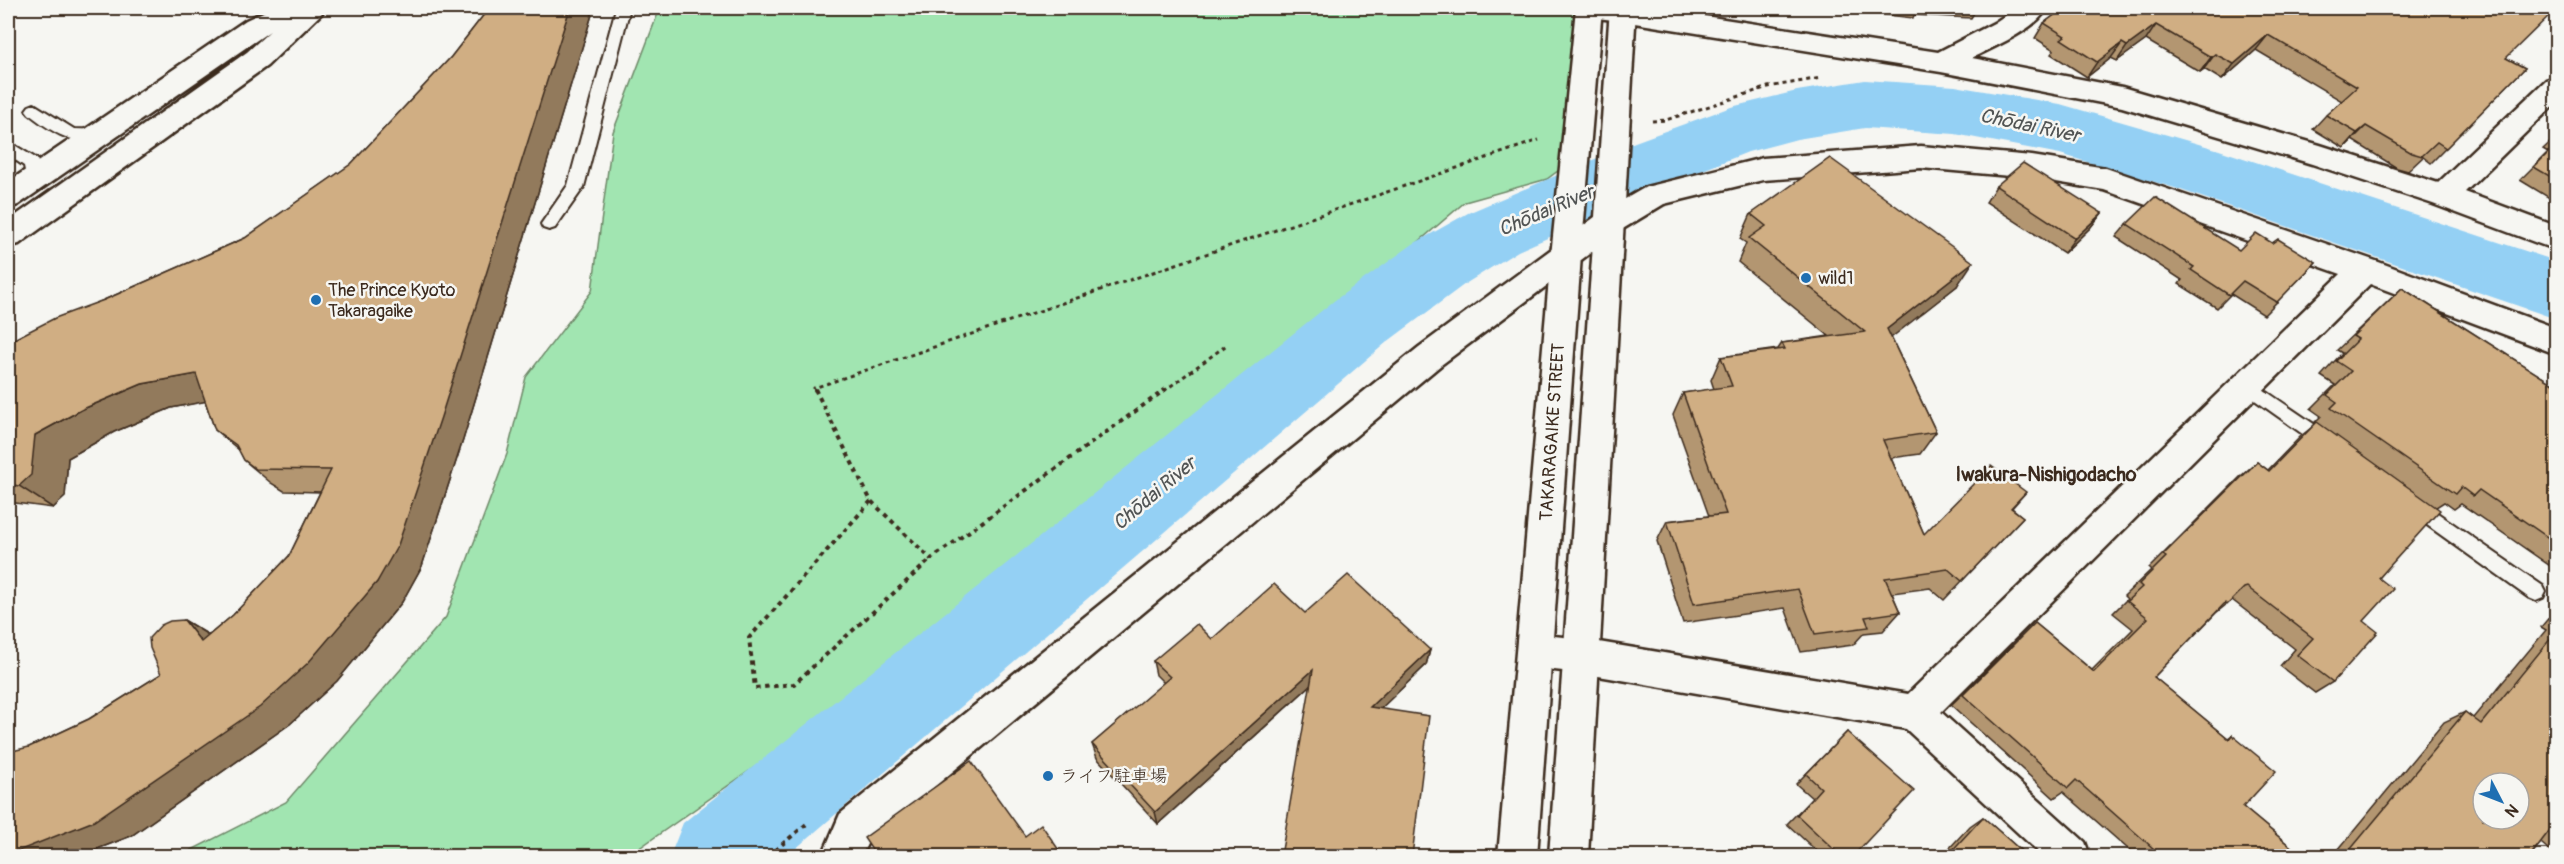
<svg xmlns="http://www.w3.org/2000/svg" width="2564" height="864" font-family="Pangolin,'Klee One',sans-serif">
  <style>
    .green { fill: #a1e5b1; stroke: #6e8868; stroke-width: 1.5 }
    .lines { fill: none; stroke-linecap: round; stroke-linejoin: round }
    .river { fill: #94d0f4; fill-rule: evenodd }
    .lane-casing { stroke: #3b2a1e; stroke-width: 4 }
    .street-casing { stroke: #3b2a1e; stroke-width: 5 }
    .secondary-casing { stroke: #3b2a1e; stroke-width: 5 }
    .path-far1 { stroke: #3b2a1e; stroke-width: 3; stroke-dasharray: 4 4; stroke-linecap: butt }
    .path { stroke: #3b2a1e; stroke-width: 4; stroke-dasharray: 4.5 4.5; stroke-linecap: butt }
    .lane { fill: #f6f6f2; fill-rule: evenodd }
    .street { fill: #f6f6f2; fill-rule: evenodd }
    .secondary { fill: #f6f6f2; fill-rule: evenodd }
    .wall { fill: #b39671; stroke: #3b2a1e; stroke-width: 1.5 }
    .shaded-wall { fill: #927a5c; stroke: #3b2a1e; stroke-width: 1.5 }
    .building { fill: #d0ae83; stroke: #3b2a1e; stroke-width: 1.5; fill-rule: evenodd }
    .poi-dot { fill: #1f6fb2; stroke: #f6f6f2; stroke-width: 2 }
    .labels { text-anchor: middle; stroke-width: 5; stroke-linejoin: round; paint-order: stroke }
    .poi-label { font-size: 18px; fill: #3b2a1e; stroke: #f6f6f2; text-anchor: start }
    .street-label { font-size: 18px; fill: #3b2a1e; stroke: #f6f6f2 }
    .water-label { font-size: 20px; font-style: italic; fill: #515454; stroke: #f6f6f2 }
    .neighbourhood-label { font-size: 20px; font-weight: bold; fill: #3b2a1e; stroke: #f6f6f2 }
  </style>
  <rect width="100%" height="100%" fill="#f6f6f2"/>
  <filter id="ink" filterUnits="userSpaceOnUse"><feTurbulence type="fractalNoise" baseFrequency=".0167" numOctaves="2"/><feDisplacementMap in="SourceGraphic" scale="12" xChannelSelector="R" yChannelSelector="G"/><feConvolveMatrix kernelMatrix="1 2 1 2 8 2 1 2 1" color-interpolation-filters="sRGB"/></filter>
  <g filter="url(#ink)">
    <!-- green -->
    <polygon class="green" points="660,8 1585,8 1575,158 1547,179 1465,202 1149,473 930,644 628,856 180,856 286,802 446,617 507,454 526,377 592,291 613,132"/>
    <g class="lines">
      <!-- river -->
      <polygon class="river" points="1865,80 1955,86 2060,104 2216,149 2556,261 2556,319 2175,188 2060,154 1955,134 1865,128 1797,139 1748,152 1683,178 1518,251 1465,284 1387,342 787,856 670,856 683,823 1335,300 1413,244 1468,213 1635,142 1731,107 1797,91"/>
      <!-- lane casing -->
      <g class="lane-casing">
        <g id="lane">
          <polygon points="616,8 630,8 584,187 555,228 549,230 543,228 541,224 568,185"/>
          <path d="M34 104 74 129 104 130 106 134 104 138C73 147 52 132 29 114L26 110 29 106Z"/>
          <polygon points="8,141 37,159 41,172 28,191 16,191 14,187 25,171 24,166 8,155"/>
          <polygon points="2248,379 2333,437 2336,442 2333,447 2327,450 2321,447 2242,391 2239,386 2242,381"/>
          <polygon points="2413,496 2543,586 2546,592 2543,598 2536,601 2529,598 2406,510 2404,504 2406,498"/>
        </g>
      </g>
      <!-- street casing -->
      <g class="street-casing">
        <g id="street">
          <path d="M1577 8H1653L1938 52 1994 23 2016 8H2047C2037 29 1993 47 1972 58L2122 87 2320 145 2438 183 2546 80 2556 77V103L2465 192 2556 226V250L2433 204 2312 164 2122 107 1941 72 1622 21 1580 16Z"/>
          <polygon points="1921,146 2032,156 2106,168 2376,261 2556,328 2556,354 2370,284 1941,712 2085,842 2090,856 2043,856 1906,729 1581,673 1536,668 1523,663 1518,651 1523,639 1536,634 1581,639 1908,694 2341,274 2104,190 2032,178 1921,168 1763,180 1664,204 1621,230 1441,365 868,842 861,856 822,856 840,814 1419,347 1599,214 1646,187 1763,158"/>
        </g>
      </g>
      <!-- secondary casing -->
      <g class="secondary-casing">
        <g id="secondary">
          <polygon points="272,8 325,8 321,14 267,66 19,244 8,247 8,221 247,52 270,31 18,205 8,208 8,182 246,20"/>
          <polygon points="1576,8 1602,8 1581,256 1537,856 1498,856 1551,256"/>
          <polygon points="1610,8 1636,8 1588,856 1549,856"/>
        </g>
      </g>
      <!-- path-far1 -->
      <g class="path-far1">
        <polyline points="1652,121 1666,120 1768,87 1821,78"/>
        <polyline points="815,391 814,388 1539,140"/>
        <polyline points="1164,391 1228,344"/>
      </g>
      <!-- path -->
      <g class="path">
        <polyline points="815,389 871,501 931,559 1166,389"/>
        <polyline points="871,501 749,638 755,688 794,684 931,559"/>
        <polyline points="768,856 809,822"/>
      </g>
      <!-- lane -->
      <use href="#lane" class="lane"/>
      <!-- street -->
      <use href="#street" class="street"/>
      <!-- secondary -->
      <use href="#secondary" class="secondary"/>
    </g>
    <!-- wall -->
    <g class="wall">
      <polygon points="489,8 594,8 463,440 422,566 402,602 337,681 290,724 131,836 79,856 8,856 29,747 89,719 161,674 184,620 209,635 233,615 289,556 320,492 284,491 271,483 244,460 239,450 215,430 205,401 171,408 114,432 68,458 65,497 53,508 8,502 8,342 245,238 351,164 451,57"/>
      <polygon points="1726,8 1773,8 1771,12"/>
      <polygon points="1878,8 1977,8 1971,18 1914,15 1913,18 1879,14"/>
      <polygon points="2064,8 2506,58 2525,68 2431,163 2423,157 2408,171 2397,168 2352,140 2344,148 2313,129 2326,115 2342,101 2256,50 2222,80 2204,69 2200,72 2146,40 2117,61 2111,58 2087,77 2051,54 2054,50 2035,38 2044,23"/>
      <polygon points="2556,137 2556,202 2520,180 2548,152 2543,149"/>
      <polygon points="1996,186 2102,213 2090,228 2064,253 1986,202"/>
      <polygon points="1751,214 1957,286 1891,337 1936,432 1920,454 1891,458 1924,534 2026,492 2012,508 2023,517 1944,600 1930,588 1892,593 1900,612 1883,631 1864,633 1853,645 1801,652 1785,608 1683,623 1657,541 1667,521 1709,516 1673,415 1683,393 1714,389 1711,380 1721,357 1778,349 1782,343 1829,336 1738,262 1746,243 1740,239"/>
      <polygon points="2127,224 2239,250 2272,243 2316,262 2264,315 2231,294 2217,308 2179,284 2182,280 2116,237"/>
      <polygon points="2402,288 2556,386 2556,570 2461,504 2454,509 2444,502 2436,507 2379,578 2364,621 2333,682 2315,693 2280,666 2295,649 2232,600 2216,613 2154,677 2228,738 2232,735 2243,807 2302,856 2136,856 2063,792 2054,798 1951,705 2035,623 2092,670 2133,629 2113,613 2127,599 2124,596 2151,570 2149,568 2242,475 2257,462 2268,470 2301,436 2317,423 2315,422 2321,416 2311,409 2335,385 2321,376 2342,353 2337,350"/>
      <polygon points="2556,609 2556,856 2541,843 2530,856 2333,856 2444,722 2465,712 2473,718 2546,630 2541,627"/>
      <polygon points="1305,613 1430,650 1426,665 1380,709 1412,856 1310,686 1158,824 1097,758 1092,744 1164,683 1156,675 1153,661 1212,639"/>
      <polygon points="1847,732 1853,856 1822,856 1787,824 1812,798 1796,784"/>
      <polygon points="1983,817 2027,856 1942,856 1970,826"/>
    </g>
    <!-- shaded-wall -->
    <g class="shaded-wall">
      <polygon points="570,8 594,8 463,440 422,566 402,602 337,681 290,724 131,836 79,856 8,856 8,855 377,582"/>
      <polygon points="2156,25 2146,40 2117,61 2127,46"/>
      <polygon points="2268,35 2256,50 2222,80 2234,64"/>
      <polygon points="2122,43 2111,58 2087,77 2097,62"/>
      <polygon points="2215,54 2204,69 2200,72 2211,57"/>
      <polygon points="2366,126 2344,148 2357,133"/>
      <polygon points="2102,213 2090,228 2064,253 2075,238"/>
      <polygon points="1973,262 1957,286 1873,352 1887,329"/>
      <polygon points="196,374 224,398 171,408 114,432 68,458 65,497 53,508 19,486 35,435 83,409 142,384"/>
      <polygon points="184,620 215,639 201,642"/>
      <polygon points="1430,650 1426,665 1368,721 1370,707"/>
      <polygon points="1313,670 1312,684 1158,824 1155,812"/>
    </g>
    <!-- building -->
    <g class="building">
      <polygon points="489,8 570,8 441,417 398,545 377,582 308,663 260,707 94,821 8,855 8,752 29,747 89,719 161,674 150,648 149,638 161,625 170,621 184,620 201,642 233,615 289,556 331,470 256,469 244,460 236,445 215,430 196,374 142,384 83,409 35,435 31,475 19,486 8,484 8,342 55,318 104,300 245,238 351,164 451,57"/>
      <polygon points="2064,8 2556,8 2556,9 2506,58 2525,68 2446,148 2437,142 2422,156 2412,153 2366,126 2357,133 2326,115 2357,87 2268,35 2234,64 2215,54 2211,57 2156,25 2127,46 2122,43 2097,62 2061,39 2065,36 2044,23"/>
      <polygon points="2556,145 2556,180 2534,167"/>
      <polygon points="1830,158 1973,262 1887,329 1936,432 1883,440 1924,534 1991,466 2026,492 2011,508 2023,517 1962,581 1948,569 1885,578 1900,612 1865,617 1869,627 1815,634 1798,589 1694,604 1667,521 1726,514 1683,393 1732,386 1721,357 1785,349 1782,343 1865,332 1749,238 1766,226 1751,214"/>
      <polygon points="2023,163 2102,213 2075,238 1996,186"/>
      <polygon points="2155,197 2239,250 2256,233 2272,243 2278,239 2316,262 2277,302 2243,281 2229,295 2191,270 2194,267 2127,224"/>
      <polygon points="2402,288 2556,386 2556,543 2479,490 2473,496 2461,487 2455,494 2331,408 2337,402 2327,395 2351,371 2336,361 2358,339 2353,336"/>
      <polygon points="2317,422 2440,510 2379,578 2393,589 2364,621 2378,632 2333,682 2297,655 2313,638 2247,587 2244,588 2227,605 2225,603 2154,677 2229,739 2232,735 2276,771 2243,807 2302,856 2162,856 2076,780 2068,788 1963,695 2035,623 2094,672 2148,618 2127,601 2142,587 2139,584 2166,557 2163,555 2257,462 2269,471"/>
      <polygon points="1348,575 1430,650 1370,707 1429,716 1412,856 1281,856 1313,670 1155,812 1092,744 1170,677 1153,661 1197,624 1212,639 1274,584 1305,613"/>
      <path d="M2556 632V829L2553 826 2530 856H2345L2465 712 2481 724ZM2483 783H2519V819H2483Z"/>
      <polygon points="1847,732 1914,791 1853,856 1841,856 1797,815 1821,788 1806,774"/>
      <polygon points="971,761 1025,836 1041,824 1063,856 876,856 864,838"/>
      <polygon points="1983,817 2027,856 1947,856"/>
    </g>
  </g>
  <!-- markers -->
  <g class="poi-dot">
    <circle cx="1806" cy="278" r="6"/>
    <circle cx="316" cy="300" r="6"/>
    <circle cx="1048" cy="776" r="6"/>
  </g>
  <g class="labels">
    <!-- poi labels -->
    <g class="poi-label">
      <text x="1818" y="284">wild1</text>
      <text x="328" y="296">The Prince Kyoto<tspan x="328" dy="21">Takaragaike</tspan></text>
      <text x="1060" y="782">ライフ駐車場</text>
    </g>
    <!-- street labels -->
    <g class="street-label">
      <text transform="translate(1552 432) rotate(-86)" y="6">TAKARAGAIKE STREET</text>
    </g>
    <!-- water labels -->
    <g class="water-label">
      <text transform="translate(2030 125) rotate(12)" y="7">Chōdai River</text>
      <text transform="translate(1546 210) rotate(-23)" y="7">Chōdai River</text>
      <text transform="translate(1154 493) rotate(-40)" y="7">Chōdai River</text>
    </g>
    <!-- neighbourhood labels -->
    <g class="neighbourhood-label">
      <text x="2046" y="481">Iwakura-Nishigodacho</text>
    </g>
  </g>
  <!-- margin -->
  <rect width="2564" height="864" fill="none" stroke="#f6f6f2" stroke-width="30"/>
  <rect x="15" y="15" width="2534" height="834" fill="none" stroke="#3b2a1e" stroke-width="2" filter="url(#ink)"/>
  <!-- north arrow -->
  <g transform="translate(2501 801) rotate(132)"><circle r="28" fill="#f6f6f2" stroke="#aba49d" stroke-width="1.5"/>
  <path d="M0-4.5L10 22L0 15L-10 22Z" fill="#1f6fb2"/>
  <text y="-9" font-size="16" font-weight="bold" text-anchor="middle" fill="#3b2a1e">N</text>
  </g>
</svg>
